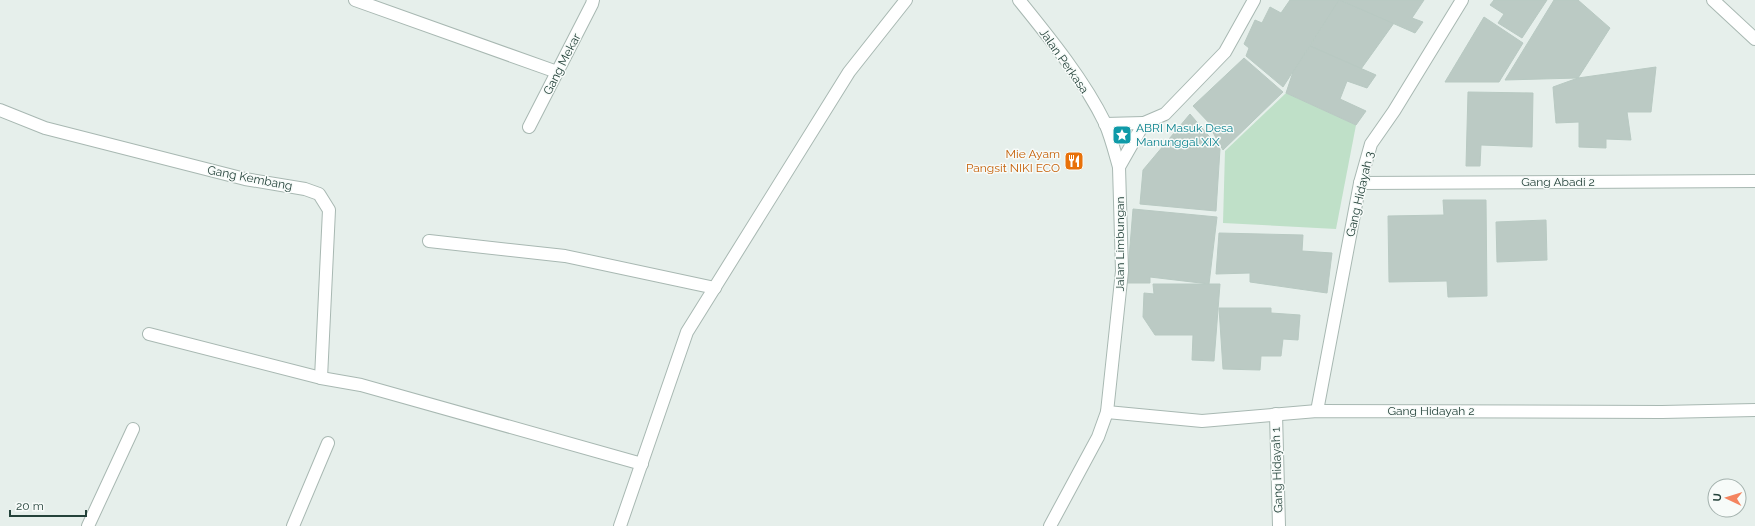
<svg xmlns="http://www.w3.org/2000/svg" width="1755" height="526" font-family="Raleway,sans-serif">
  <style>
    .green { fill: #bfe0c8 }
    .building { fill: #bbcac4; stroke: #b8c9c2 }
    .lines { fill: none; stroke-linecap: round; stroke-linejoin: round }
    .minor-casing { stroke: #a8b8b2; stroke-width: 14 }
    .tertiary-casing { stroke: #a8b8b2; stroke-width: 14 }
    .minor { stroke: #fff; stroke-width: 12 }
    .tertiary { stroke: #fff; stroke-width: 12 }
    .labels { text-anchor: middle; stroke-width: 3; stroke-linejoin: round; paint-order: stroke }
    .street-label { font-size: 12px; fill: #24423a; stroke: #f7fbf9 }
    .culture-label { font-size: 12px; fill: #0d838f; stroke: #f7fbf9; text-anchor: start }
    .food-label { font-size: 12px; fill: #c56008; stroke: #f7fbf9; text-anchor: end }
  </style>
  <rect width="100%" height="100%" fill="#e6efeb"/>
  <!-- green -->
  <polygon class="green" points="1286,93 1356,125 1336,229 1223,223 1225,151"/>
  <!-- building -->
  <g class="building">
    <polygon points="1290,0 1339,0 1283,87 1246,56 1249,48 1244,44 1255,20 1262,23 1270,7 1281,13"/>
    <polygon points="1339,0 1394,23 1361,69 1310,46"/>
    <polygon points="1340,0 1424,0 1412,18 1423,22 1415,33"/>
    <polygon points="1494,0 1547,0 1522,38 1498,23 1504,14 1490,5"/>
    <polygon points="1554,0 1578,0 1610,28 1578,78 1505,80"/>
    <polygon points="1484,17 1523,43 1499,82 1445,82"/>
    <polygon points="1310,46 1376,75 1367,88 1347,81 1340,99 1366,111 1356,125 1286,93 1293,72"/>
    <polygon points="1244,58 1283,92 1223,150 1211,129 1212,126 1193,106"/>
    <polygon points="1656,67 1651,112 1627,112 1631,140 1606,139 1606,148 1579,147 1579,122 1556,123 1553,87 1578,78"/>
    <polygon points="1468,92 1533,93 1532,147 1481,145 1480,166 1466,166"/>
    <polygon points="1190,114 1220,149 1216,211 1140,204 1143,170"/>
    <polygon points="1443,200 1486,200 1487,296 1448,297 1447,281 1389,282 1388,216 1444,215"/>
    <polygon points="1133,209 1217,217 1209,284 1150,277 1150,283 1127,283"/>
    <polygon points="1546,220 1547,260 1497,262 1496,222"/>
    <polygon points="1219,233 1303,235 1302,251 1332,253 1327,293 1250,282 1250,273 1216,274"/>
    <polygon points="1153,284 1220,284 1214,361 1192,360 1193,335 1155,335 1143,317 1144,293 1154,294"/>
    <polygon points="1219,308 1271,308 1271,313 1300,315 1298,340 1283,339 1281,356 1261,356 1260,370 1223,369"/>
  </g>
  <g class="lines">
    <!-- minor casing -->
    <g class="minor-casing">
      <g id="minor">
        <polyline points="355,0 557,72"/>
        <path d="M1019 0C1049 37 1084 80 1105 123 1111 137 1115 153 1119 167"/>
        <polyline points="1713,0 1755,39"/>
        <polyline points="0,110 45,128 245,179 305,189 319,194 329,210 321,378"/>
        <polyline points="1105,124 1144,123"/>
        <polyline points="529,127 592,4 593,0"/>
        <polyline points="1360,183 1755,181"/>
        <polyline points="429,241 565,256 715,288"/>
        <polyline points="149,334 321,378 361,385 642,464"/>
        <polyline points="1317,411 1360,183 1371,144 1394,111 1462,0"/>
        <polyline points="1107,412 1202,421 1317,411 1662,412 1755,410"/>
        <polyline points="1276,414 1279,526"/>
        <polyline points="88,526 133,429"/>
        <polyline points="293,526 328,443"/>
        <polyline points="620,526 687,332 849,72 906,0"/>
      </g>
    </g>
    <!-- tertiary casing -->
    <g class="tertiary-casing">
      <polyline id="tertiary" points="1050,526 1098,437 1107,412 1122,271 1119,167 1144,123 1165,114 1225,52 1254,0"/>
    </g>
    <!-- minor -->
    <use href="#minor" class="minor"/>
    <!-- tertiary -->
    <use href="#tertiary" class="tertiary"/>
  </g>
  <!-- icons -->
  <defs>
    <g id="sight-square" transform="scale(1)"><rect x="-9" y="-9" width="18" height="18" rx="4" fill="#0f9aa8" stroke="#f7fbf9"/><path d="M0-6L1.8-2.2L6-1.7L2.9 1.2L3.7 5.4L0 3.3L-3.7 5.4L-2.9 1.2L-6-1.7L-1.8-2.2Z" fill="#fff"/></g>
    <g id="restaurant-square" transform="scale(1)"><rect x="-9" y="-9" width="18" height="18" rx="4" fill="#e8710a" stroke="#f7fbf9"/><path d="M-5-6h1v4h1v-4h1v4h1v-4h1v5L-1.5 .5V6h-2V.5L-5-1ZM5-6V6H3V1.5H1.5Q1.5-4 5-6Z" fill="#fff"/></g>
  </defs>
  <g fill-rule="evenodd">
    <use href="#sight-square" x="1122" y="135"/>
    <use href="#restaurant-square" x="1074" y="161"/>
  </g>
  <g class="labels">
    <!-- street labels -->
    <g class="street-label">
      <text transform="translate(1064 61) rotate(55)" y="4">Jalan Perkasa</text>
      <text transform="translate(562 64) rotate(-63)" y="4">Gang Mekar</text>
      <text transform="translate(250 178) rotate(11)" y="4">Gang Kembang</text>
      <text x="1558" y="186">Gang Abadi 2</text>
      <text transform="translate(1360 194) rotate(-77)" y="4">Gang Hidayah 3</text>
      <text transform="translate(1120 244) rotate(-90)" y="4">Jalan Limbungan</text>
      <text x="1431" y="415">Gang Hidayah 2</text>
      <text transform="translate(1277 470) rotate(-92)" y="4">Gang Hidayah 1</text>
    </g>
    <!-- culture labels -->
    <g class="culture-label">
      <text x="1136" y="132">ABRI Masuk Desa<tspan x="1136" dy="14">Manunggal XIX</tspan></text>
    </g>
    <!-- food labels -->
    <g class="food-label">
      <text x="1060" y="158">Mie Ayam<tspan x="1060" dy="14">Pangsit NIKI ECO</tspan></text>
    </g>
  </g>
  <!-- north arrow -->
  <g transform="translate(1727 498) rotate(274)"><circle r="19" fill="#f7fbf9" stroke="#a3b1ad"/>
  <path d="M0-3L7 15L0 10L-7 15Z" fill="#f4845f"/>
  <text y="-6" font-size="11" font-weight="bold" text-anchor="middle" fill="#24423a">U</text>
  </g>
  <!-- scale -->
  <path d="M10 510v6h76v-6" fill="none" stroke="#24423a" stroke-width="2"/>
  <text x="16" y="510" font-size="12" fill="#24423a" stroke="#f7fbf9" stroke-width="3" paint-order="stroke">20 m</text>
</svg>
